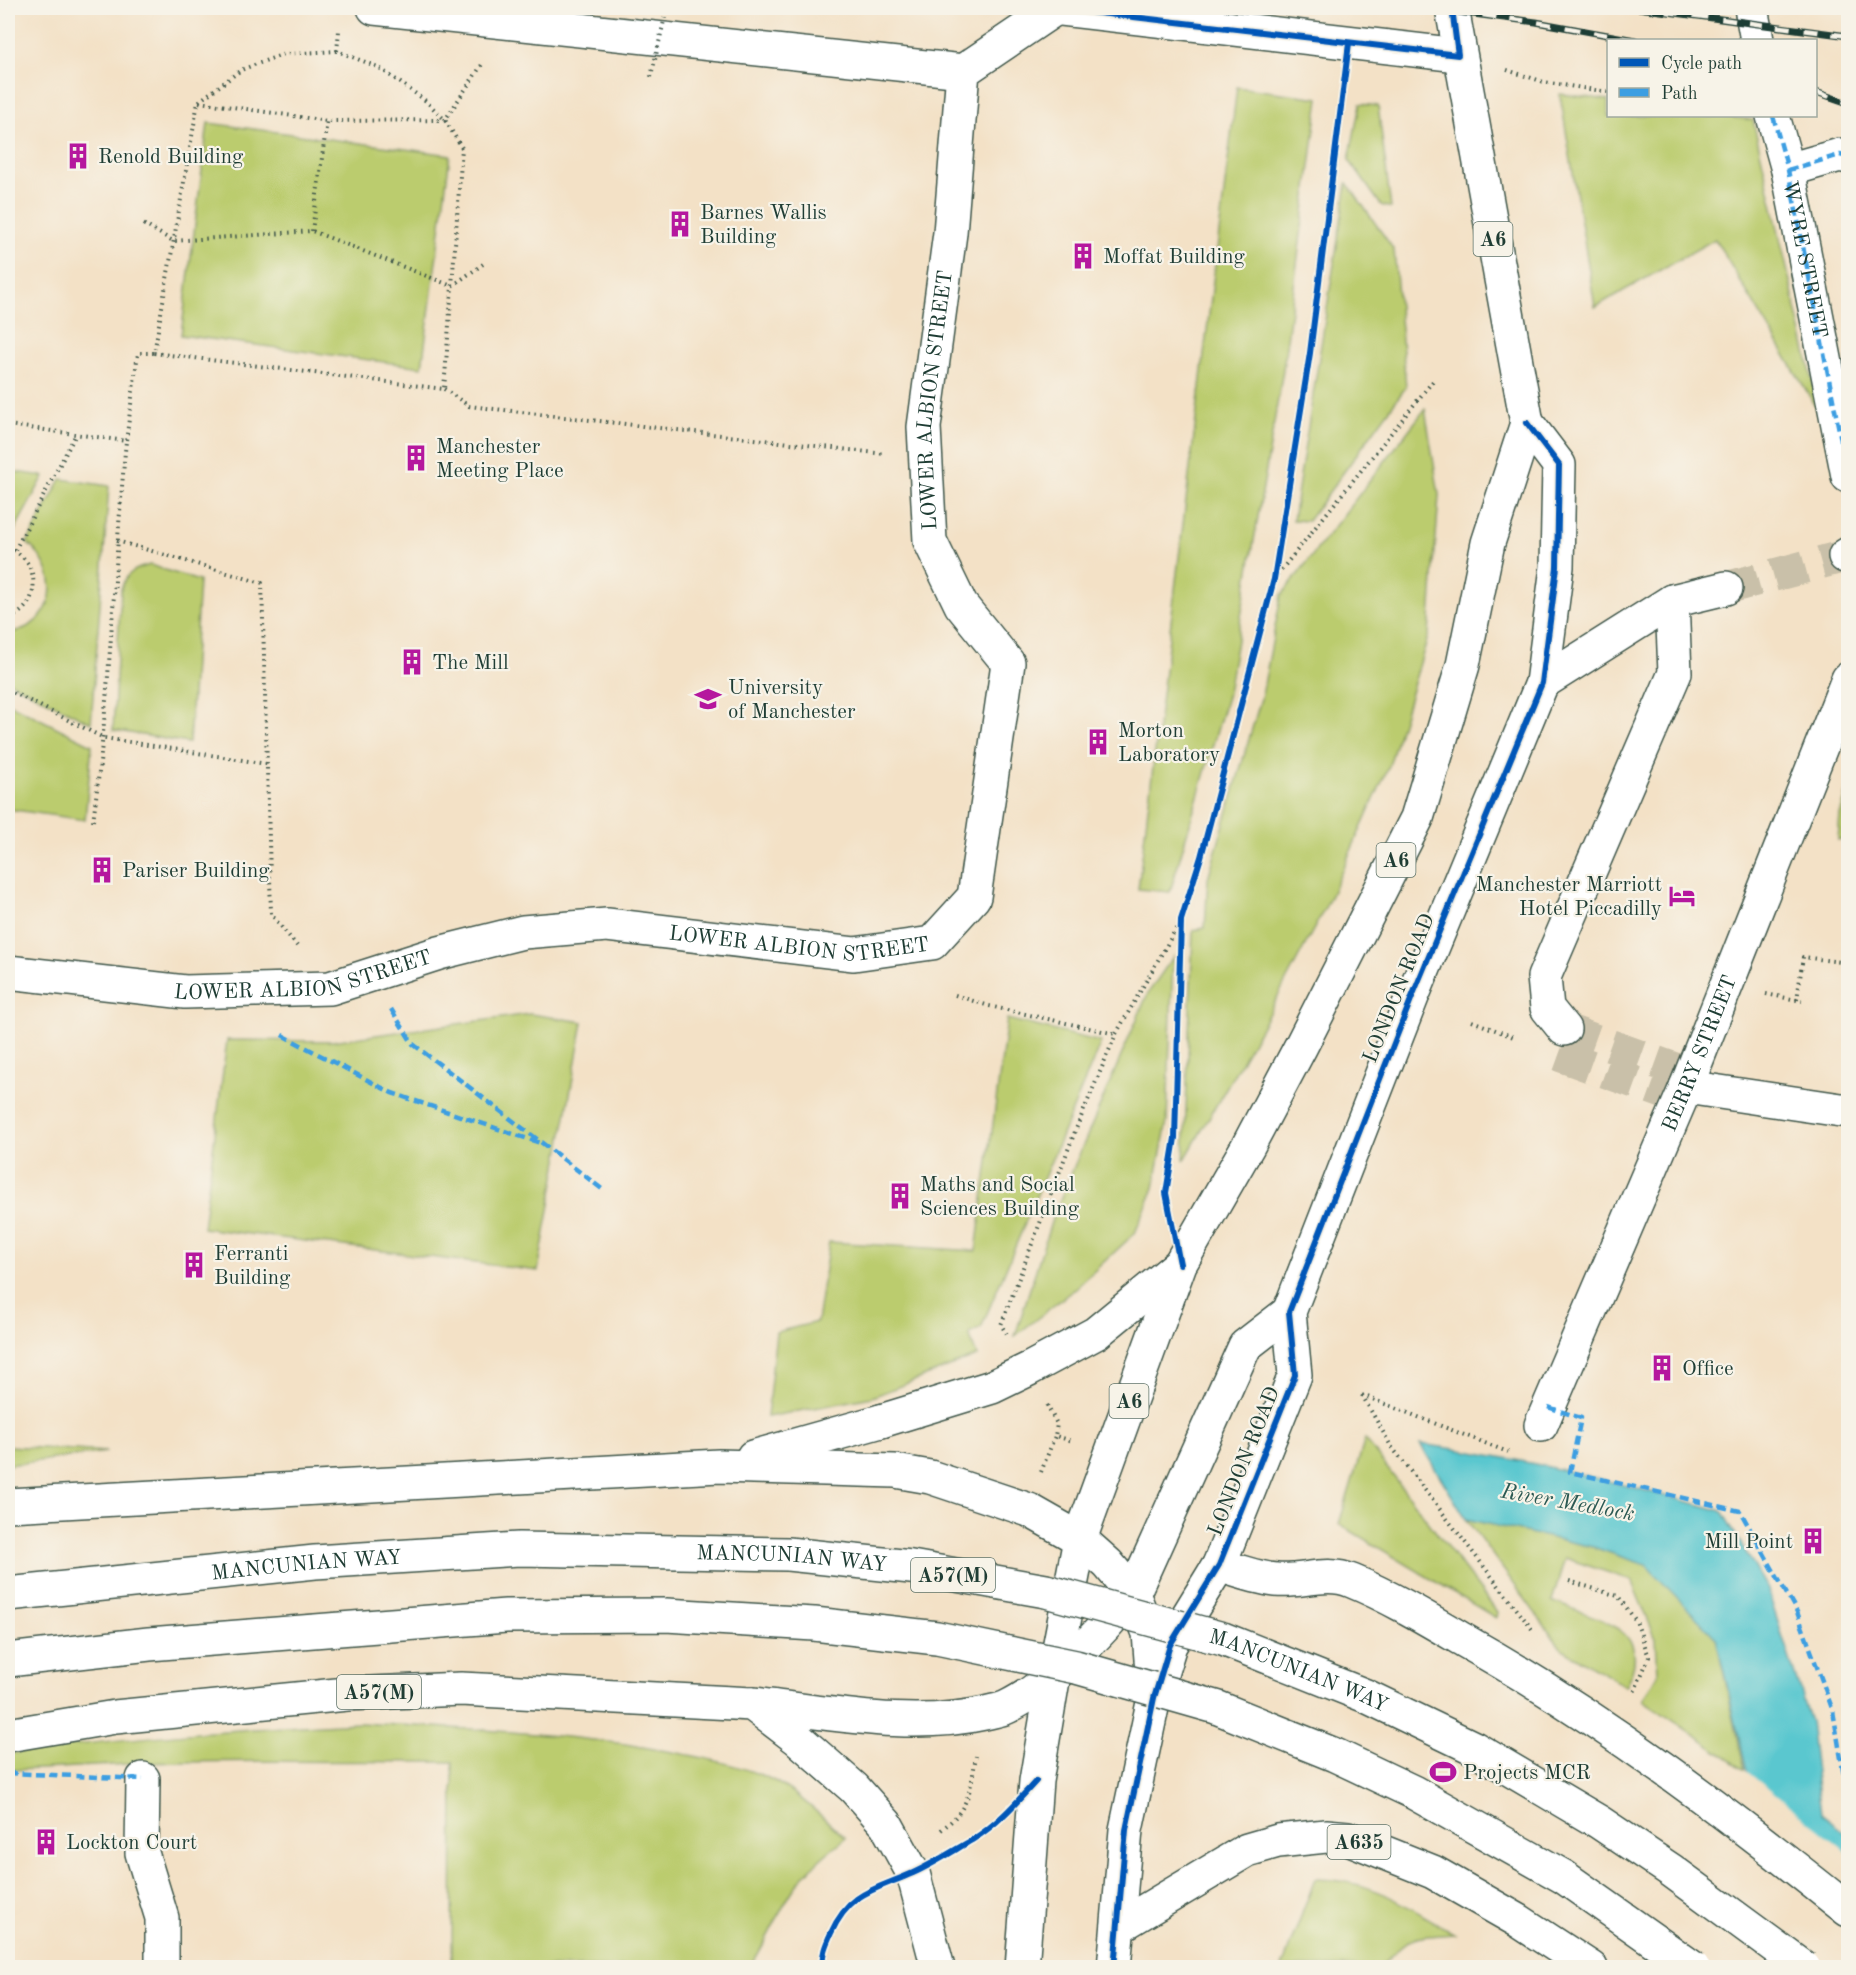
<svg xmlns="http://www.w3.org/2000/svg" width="1856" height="1975" font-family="'Old Standard TT',serif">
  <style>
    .green { fill: #bbcc6e; stroke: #6d8451; stroke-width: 1.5 }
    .water { fill: #5ac7cf; stroke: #3c8282; stroke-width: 1.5 }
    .pier { fill: #f3e1c6 }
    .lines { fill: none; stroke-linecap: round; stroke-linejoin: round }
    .minor-tunnel { stroke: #c9c0a9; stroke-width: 33; stroke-dasharray: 33 16; stroke-linecap: butt }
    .minor-casing { stroke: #3f564a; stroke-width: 36 }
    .major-casing { stroke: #3f564a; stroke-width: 36 }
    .highway-casing { stroke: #3f564a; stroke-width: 36 }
    .path { stroke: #3f564a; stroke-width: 4; stroke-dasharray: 1.5 4.5; stroke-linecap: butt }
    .minor { stroke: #fff; stroke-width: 33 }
    .major { stroke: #fff; stroke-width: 33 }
    .highway { stroke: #fff; stroke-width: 33 }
    .rail-casing { stroke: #1f3d34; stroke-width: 7 }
    .rail { stroke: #f7f3e8; stroke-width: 4.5; stroke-dasharray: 14; stroke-linecap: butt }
    .highway-bridge-casing { stroke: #3f564a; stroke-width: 36; stroke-linecap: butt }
    .path-bridge { stroke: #3f564a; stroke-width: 4; stroke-dasharray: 1.5 4.5; stroke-linecap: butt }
    .highway-bridge { stroke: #fff; stroke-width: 33 }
    .quiet { stroke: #3c9ee2; stroke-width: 4.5; stroke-dasharray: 9 4.5; stroke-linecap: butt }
    .cycleway-casing { stroke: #f7f3e8; stroke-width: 10 }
    .cycleway { stroke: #0057b8; stroke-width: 6 }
    .labels { text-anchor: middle; stroke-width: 4.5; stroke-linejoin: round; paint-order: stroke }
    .shield { fill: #f7f3e8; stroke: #60746a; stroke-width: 1.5 }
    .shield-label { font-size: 20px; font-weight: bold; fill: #1f3d34 }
    .poi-label { font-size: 21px; fill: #1f3d34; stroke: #f7f3e8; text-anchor: start }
    .street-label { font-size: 21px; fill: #1f3d34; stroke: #f7f3e8 }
    .water-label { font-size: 22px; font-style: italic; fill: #2b5953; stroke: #f7f3e8 }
  </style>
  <rect width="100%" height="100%" fill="#f7f3e8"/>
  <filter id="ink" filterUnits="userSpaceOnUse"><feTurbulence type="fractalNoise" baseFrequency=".0167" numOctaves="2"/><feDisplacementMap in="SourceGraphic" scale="12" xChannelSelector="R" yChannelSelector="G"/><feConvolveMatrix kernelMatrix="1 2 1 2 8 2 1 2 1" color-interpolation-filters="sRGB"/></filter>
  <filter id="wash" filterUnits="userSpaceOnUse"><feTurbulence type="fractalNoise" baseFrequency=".008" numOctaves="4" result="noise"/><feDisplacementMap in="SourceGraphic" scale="24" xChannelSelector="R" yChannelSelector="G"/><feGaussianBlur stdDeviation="1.35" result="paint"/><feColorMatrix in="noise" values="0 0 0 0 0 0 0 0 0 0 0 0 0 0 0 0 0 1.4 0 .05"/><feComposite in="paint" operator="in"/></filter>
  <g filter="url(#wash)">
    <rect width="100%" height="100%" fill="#f3e1c6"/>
    <!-- green -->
    <g class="green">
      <polygon points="1237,87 1319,98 1283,370 1228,693 1170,892 1138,889"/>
      <polygon points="1560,94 1608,100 1608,116 1721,116 1753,120 1820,413 1715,239 1595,307"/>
      <polygon points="1360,104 1378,106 1391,208 1381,205 1349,160"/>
      <polygon points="208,123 450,155 422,367 181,335"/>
      <polygon points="1347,183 1394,250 1406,387 1308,521 1293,520"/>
      <polygon points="1425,409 1439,495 1429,633 1389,766 1327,904 1262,1026 1184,1161 1193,930 1205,928 1208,878 1262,695 1281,596"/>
      <polygon points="8,471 44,476 12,535 8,534"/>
      <path d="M61 479 109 486 91 723 8 681V633C59 625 63 572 27 543Z"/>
      <path d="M150 565 199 581 189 743 113 730 121 589C126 573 134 569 150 565Z"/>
      <polygon points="8,703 92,745 85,820 8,809"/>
      <polygon points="1848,788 1848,841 1838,840 1840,815"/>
      <polygon points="1173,957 1167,1122 1154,1188 1135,1233 1077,1287 1015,1336 1053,1216 1148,993"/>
      <polygon points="530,1014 583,1022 538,1271 203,1228 227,1040 332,1041"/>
      <polygon points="1007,1019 1101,1042 981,1328 969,1334 977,1356 872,1397 767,1417 776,1332 817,1322 829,1242 976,1251"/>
      <polygon points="1365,1439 1497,1612 1496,1618 1339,1524"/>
      <polygon points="8,1446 107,1452 8,1465"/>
      <path d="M1466 1519 1593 1547 1647 1565 1716 1638 1745 1770 1643 1700 1658 1673 1656 1639 1631 1580 1565 1558 1552 1601C1590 1618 1660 1626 1625 1686L1561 1648Z"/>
      <path d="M359 1723C452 1728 545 1732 637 1746 680 1753 726 1760 766 1777 796 1790 822 1817 846 1838 826 1853 807 1869 793 1890 777 1915 766 1943 750 1967H452L453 1762C362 1762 271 1760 180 1762 122 1763 66 1769 8 1770V1754C124 1737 241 1729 359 1723Z"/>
      <path d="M1315 1879C1373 1879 1406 1906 1455 1934 1412 1937 1411 1934 1381 1967H1282Z"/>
    </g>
    <!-- water -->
    <path class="water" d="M1420 1444C1521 1457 1623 1484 1722 1511L1767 1588 1810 1722 1821 1814 1848 1835V1904L1758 1818 1716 1638 1646 1565 1593 1547 1466 1519Z"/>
    <!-- pier -->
    <polygon class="pier" points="1745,1770 1848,1853 1848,1907 1755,1819"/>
  </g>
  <g filter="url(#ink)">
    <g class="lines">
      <!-- minor-tunnel -->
      <g class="minor-tunnel">
        <polyline points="1726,588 1845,556"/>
        <polyline points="1564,1029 1675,1069"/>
        <polyline points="1559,1055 1665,1093"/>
      </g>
      <!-- minor casing -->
      <g class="minor-casing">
        <g id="minor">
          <polyline points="374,8 963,71"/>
          <polyline points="1053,8 1458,55"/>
          <polyline points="1751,8 1757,40"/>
          <path id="s1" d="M1773 116 1788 170 1848 476"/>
          <polyline points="1788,170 1840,155 1848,157"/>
          <polyline points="1845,556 1848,554"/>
          <polyline points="1542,683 1672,601 1726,588"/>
          <path id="s2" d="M8 972 185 992 330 988 439 953 523 932 607 925 854 954 932 943 974 897 1008 663 961 605 930 541 924 427 950 233 963 71 1056 8"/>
          <polyline points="1564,1029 1547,1008 1544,977 1675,673 1672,601"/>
          <polyline points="1686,1087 1848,1111"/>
          <path id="s3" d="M1541 1425 1686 1087 1848 679"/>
          <path d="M1219 1565C1237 1571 1257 1578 1276 1580 1301 1583 1326 1570 1352 1581 1391 1597 1429 1620 1465 1641 1602 1718 1726 1812 1848 1910"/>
          <polyline points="143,1779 142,1853 162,1918 162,1968"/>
        </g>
      </g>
      <!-- major casing -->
      <g class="major-casing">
        <g id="major">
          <polyline points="881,1421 992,1387 1029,1369 1096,1333 1179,1265"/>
          <polyline points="1054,1674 1080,1539 1180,1264 1248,1146 1301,1046 1417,818 1463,665 1488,543 1527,423"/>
          <polyline points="1154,1697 1170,1645 1219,1565 1295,1375 1289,1312 1412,997 1542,683 1557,567 1559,465 1527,423 1452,8"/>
          <path d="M752 1704C828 1712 910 1730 985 1713 992 1711 1001 1710 1007 1707 1052 1685 1101 1632 1133 1594L1245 1346 1289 1312"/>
        </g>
      </g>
      <!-- highway casing -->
      <g class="highway-casing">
        <g id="highway">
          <polyline points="753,1457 881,1421"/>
          <polyline points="8,1505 719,1466 895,1471 930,1477 1029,1510 1080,1539 1108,1564 1133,1594 1149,1633 1154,1698 1126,1830 1114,1968"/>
          <polyline points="8,1735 115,1717 347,1694 461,1689 752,1704 798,1739 854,1788 886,1824 913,1873 938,1968"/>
          <polyline points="1118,1927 1247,1850 1278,1841 1326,1836 1348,1838 1433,1872 1519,1921 1591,1968"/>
          <polyline points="1022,1968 1036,1781 1054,1674"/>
        </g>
      </g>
      <!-- path -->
      <g class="path">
        <polyline points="337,51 339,31"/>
        <polyline points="1507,70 1544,82 1608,92"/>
        <polyline points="199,102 327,121 445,120 483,63"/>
        <polyline points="312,231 327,121"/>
        <polyline points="154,353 444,389 452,286 486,262"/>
        <polyline points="444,389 469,406 885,454"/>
        <polyline points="8,425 126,441 138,353 154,353 198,102 241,70 254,65 284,54 337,51 378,67 426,101 445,120 462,148 452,286 312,231 173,241 143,224"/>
        <polyline points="117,541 262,583 271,914 297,946"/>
        <path d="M8 548C41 559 43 608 8 618"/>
        <polyline points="15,550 76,434"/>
        <polyline points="1274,579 1433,381"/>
        <polyline points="8,690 104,738 267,764"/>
        <path d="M93 821C110 695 114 568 126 441"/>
        <polyline points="1766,994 1802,1001"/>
        <polyline points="955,995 989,1006 1116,1034"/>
        <polyline points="1797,1000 1803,957 1848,963"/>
        <polyline points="1472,1021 1516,1038"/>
        <polyline points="1007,1334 1001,1325 1076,1129 1116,1034 1181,920"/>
        <polyline points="1362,1395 1391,1446 1532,1629"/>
        <polyline points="1362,1395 1508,1452"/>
        <polyline points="1047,1405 1057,1424 1055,1436 1073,1441"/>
        <polyline points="1041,1472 1055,1436"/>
        <polyline points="1569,1581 1618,1596 1636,1621 1649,1657 1633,1695"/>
        <path d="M941 1830C970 1808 970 1791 976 1756"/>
      </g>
      <!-- minor -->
      <use href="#minor" class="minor"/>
      <!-- major -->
      <use href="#major" class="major"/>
      <!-- highway -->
      <use href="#highway" class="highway"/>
      <!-- rail casing -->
      <g class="rail-casing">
        <g id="rail">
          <polyline points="1427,8 1536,22 1635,40"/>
          <polyline points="1638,8 1848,36"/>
          <polyline points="1816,92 1848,103"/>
        </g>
      </g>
      <!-- rail -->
      <use href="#rail" class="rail"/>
      <!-- highway-bridge casing -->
      <g class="highway-bridge-casing">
        <g id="highway-bridge">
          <path id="s4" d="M8 1594 315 1562 519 1549 788 1554 911 1567 1046 1591 1223 1639 1366 1696 1474 1748 1599 1822 1672 1871 1804 1968"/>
          <polyline points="8,1660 149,1644 506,1616 666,1615 814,1624 937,1638 1076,1667 1216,1707 1335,1755 1413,1792 1564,1877 1693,1968"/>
        </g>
      </g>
      <!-- path-bridge -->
      <polyline class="path-bridge" points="651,77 667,8"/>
      <!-- highway-bridge -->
      <use href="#highway-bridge" class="highway-bridge"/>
      <!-- quiet -->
      <g class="quiet">
        <polyline points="1773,116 1788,170 1848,476"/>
        <polyline points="1788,170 1840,155 1848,157"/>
        <polyline points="391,1009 413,1044 602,1189"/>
        <polyline points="282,1035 392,1093 543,1144"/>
        <polyline points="1548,1407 1581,1418 1570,1472 1740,1511 1797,1612 1833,1711 1848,1800"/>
        <polyline points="8,1773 143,1779"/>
      </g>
      <!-- cycleway casing -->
      <g class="cycleway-casing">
        <g id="cycleway">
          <polyline points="1056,8 1458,55 1452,8"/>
          <polyline points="1180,1264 1166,1193 1175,1138 1181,920 1201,857 1274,579 1310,353 1349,43"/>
          <path d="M823 1968C821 1955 826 1944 831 1933 850 1891 875 1890 913 1873 933 1864 953 1851 972 1840 998 1824 1016 1803 1036 1781"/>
          <polyline points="1114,1968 1126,1830 1154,1698 1170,1645 1219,1565 1295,1375 1289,1312 1412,997 1542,683 1557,567 1559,465 1527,423"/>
        </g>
      </g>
      <!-- cycleway -->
      <use href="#cycleway" class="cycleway"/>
    </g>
  </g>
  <!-- icons -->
  <defs>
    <g id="building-bare" transform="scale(2.07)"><path d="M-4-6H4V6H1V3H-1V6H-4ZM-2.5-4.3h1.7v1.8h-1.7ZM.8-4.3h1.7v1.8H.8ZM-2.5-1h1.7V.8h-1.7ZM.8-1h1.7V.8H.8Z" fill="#b5179e" stroke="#f7f3e8" stroke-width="2.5" paint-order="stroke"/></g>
    <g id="university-bare" transform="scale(2.07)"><path d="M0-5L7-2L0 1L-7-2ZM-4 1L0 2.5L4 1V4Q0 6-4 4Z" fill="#b5179e" stroke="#f7f3e8" stroke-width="2.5" paint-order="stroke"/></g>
    <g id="hotel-bare" transform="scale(2.07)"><path d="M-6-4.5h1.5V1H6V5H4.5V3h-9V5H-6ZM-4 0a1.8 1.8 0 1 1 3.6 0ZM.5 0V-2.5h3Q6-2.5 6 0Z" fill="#b5179e" stroke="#f7f3e8" stroke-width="2.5" paint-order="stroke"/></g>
    <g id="stadium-bare" transform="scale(2.07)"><path d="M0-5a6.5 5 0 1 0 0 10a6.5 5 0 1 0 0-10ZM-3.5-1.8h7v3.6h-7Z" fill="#b5179e" stroke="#f7f3e8" stroke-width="2.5" paint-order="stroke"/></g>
  </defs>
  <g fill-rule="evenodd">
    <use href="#building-bare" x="78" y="156"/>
    <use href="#building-bare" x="680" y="224"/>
    <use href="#building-bare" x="1083" y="256"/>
    <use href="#building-bare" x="416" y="458"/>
    <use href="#building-bare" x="412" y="662"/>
    <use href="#university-bare" x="708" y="699"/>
    <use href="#building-bare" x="1098" y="742"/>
    <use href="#building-bare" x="102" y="870"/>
    <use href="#hotel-bare" x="1682" y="896"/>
    <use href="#building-bare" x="900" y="1196"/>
    <use href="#building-bare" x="194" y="1265"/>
    <use href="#building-bare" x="1662" y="1368"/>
    <use href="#building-bare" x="1813" y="1541"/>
    <use href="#stadium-bare" x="1443" y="1772"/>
    <use href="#building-bare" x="46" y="1842"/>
  </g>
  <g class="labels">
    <!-- shield labels -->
    <g class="shield">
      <rect x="1473.5" y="222" width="39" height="34" rx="4.5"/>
      <rect x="1376.5" y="843" width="39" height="34" rx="4.5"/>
      <rect x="1109.5" y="1384" width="39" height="34" rx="4.5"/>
      <rect x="911" y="1558" width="84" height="34" rx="4.5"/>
      <rect x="337" y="1675" width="84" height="34" rx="4.5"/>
      <rect x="1327.5" y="1825" width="63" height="34" rx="4.5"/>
    </g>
    <g class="shield-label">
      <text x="1493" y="246">A6</text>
      <text x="1396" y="867">A6</text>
      <text x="1129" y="1408">A6</text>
      <text x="953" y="1582">A57(M)</text>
      <text x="379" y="1699">A57(M)</text>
      <text x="1359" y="1849">A635</text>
    </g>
    <!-- poi labels -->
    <g class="poi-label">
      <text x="98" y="163">Renold Building</text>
      <text x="700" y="219">Barnes Wallis<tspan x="700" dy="24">Building</tspan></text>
      <text x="1103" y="263">Moffat Building</text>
      <text x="436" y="453">Manchester<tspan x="436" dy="24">Meeting Place</tspan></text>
      <text x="432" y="669">The Mill</text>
      <text x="728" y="694">University<tspan x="728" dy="24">of Manchester</tspan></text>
      <text x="1118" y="737">Morton<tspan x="1118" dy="24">Laboratory</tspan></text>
      <text x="122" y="877">Pariser Building</text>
      <text x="1662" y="891" text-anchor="end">Manchester Marriott<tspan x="1662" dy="24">Hotel Piccadilly</tspan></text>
      <text x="920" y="1191">Maths and Social<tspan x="920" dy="24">Sciences Building</tspan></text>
      <text x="214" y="1260">Ferranti<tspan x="214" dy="24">Building</tspan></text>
      <text x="1682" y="1375">Office</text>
      <text x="1793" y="1548" text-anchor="end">Mill Point</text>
      <text x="1463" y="1779">Projects MCR</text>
      <text x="66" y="1849">Lockton Court</text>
    </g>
    <!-- street labels -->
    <g class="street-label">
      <text dy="7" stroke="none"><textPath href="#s1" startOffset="147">WYRE STREET</textPath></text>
      <text dy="7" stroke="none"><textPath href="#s2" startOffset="1522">LOWER ALBION STREET</textPath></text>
      <text dy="7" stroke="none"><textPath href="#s2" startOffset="802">LOWER ALBION STREET</textPath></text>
      <text dy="7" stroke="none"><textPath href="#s2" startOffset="298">LOWER ALBION STREET</textPath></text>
      <text transform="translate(1398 988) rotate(-68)" y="7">LONDON ROAD</text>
      <text dy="7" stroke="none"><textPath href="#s3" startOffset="404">BERRY STREET</textPath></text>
      <text transform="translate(1243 1461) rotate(-68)" y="7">LONDON ROAD</text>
      <text dy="7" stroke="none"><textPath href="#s4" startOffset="786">MANCUNIAN WAY</textPath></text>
      <text dy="7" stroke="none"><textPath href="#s4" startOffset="300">MANCUNIAN WAY</textPath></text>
      <text dy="7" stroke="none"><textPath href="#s4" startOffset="1308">MANCUNIAN WAY</textPath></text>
    </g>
    <!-- water labels -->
    <g class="water-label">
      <text transform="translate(1568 1501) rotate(10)" y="8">River Medlock</text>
    </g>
  </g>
  <!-- margin -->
  <rect width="1856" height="1975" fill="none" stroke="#f7f3e8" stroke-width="30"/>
  <!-- legend -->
  <rect x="1607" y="39" width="210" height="78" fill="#f7f3e8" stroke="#a1aaa0" stroke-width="1.5"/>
  <rect x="1619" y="58" width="30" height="9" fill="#0057b8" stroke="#a1aaa0" stroke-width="1.5"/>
  <text x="1661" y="69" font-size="18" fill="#1f3d34">Cycle path</text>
  <rect x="1619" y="88" width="30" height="9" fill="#3c9ee2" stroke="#a1aaa0" stroke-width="1.5"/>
  <text x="1661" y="99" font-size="18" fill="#1f3d34">Path</text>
</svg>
